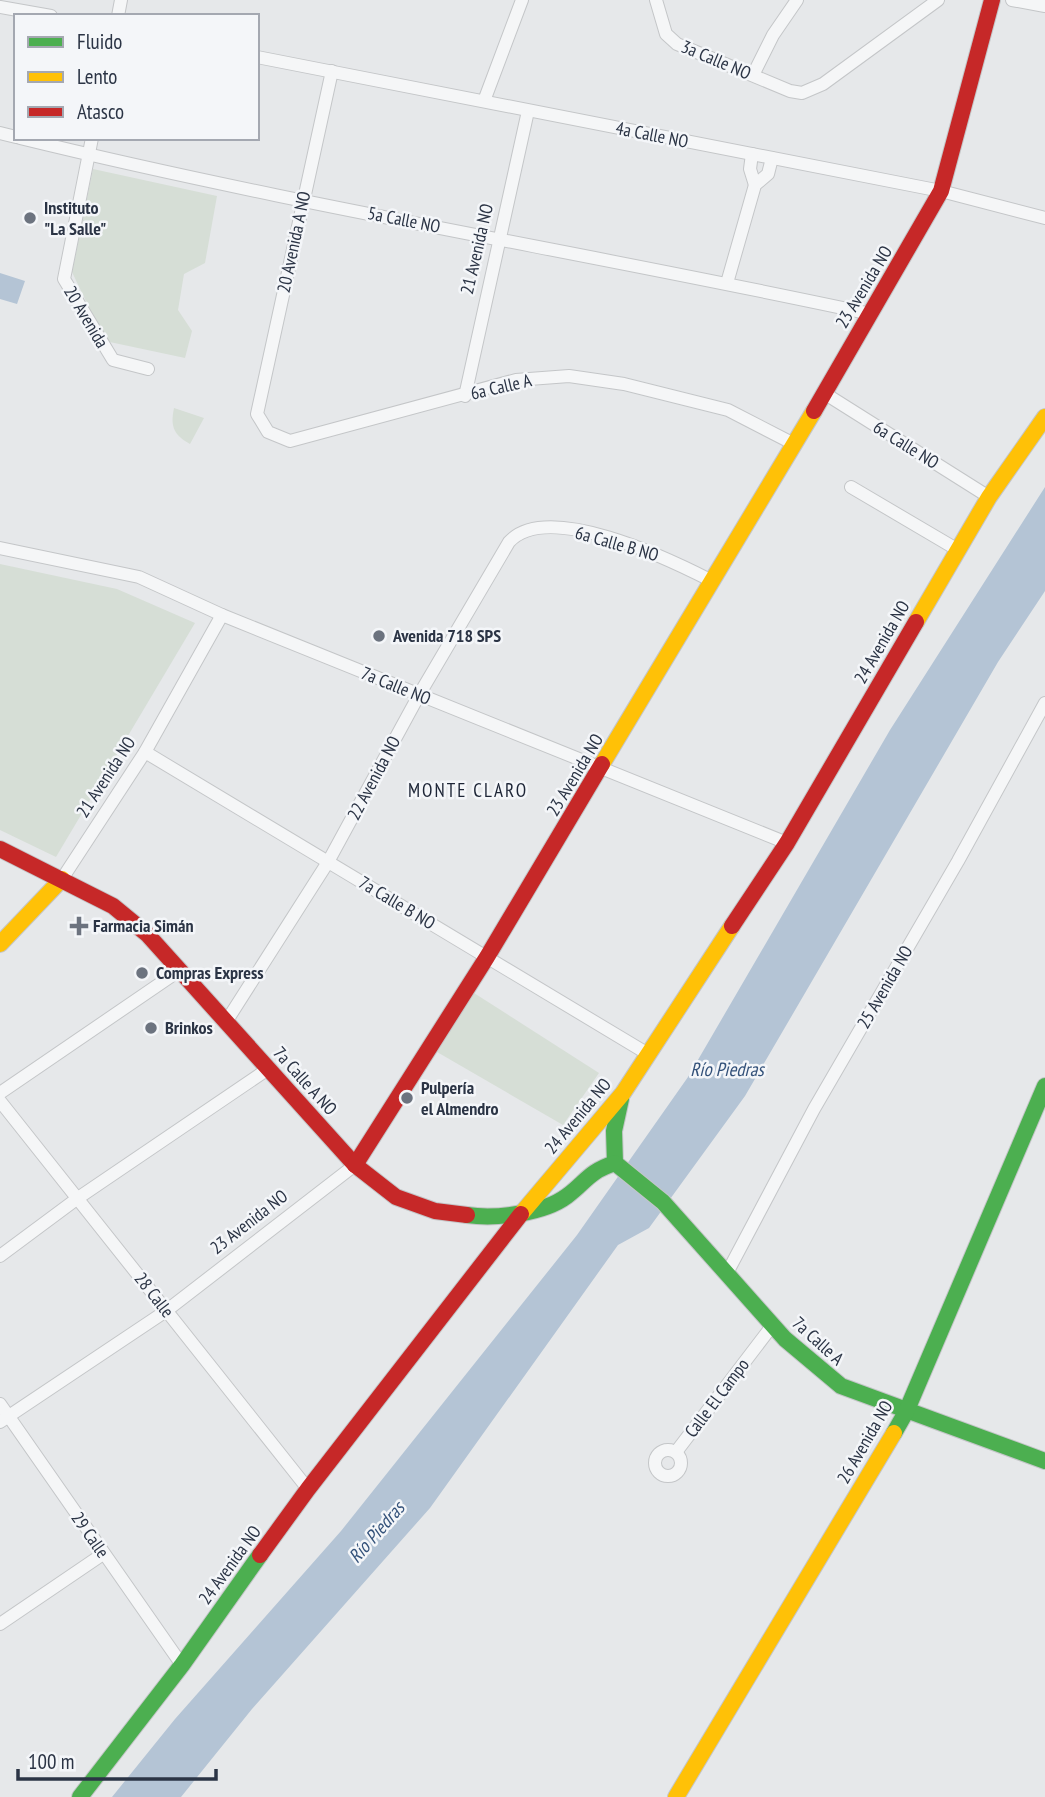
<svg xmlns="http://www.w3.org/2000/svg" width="1045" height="1797" font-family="'PT Sans Narrow',sans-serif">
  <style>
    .green { fill: #d6ded6 }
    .water { fill: #b4c4d5 }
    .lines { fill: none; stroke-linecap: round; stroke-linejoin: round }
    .street-casing { stroke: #c4c6c8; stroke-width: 14 }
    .fast-casing { stroke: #c4c6c8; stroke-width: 18 }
    .slow-casing { stroke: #c4c6c8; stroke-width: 18 }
    .jam-casing { stroke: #c4c6c8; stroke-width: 18 }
    .street { stroke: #f5f6f7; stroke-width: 12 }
    .fast { stroke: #4caf50; stroke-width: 16 }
    .slow { stroke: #ffc107; stroke-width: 16 }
    .jam { stroke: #c62828; stroke-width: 16 }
    .poi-dot { fill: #6c737f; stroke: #f4f6f9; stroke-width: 2.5 }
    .labels { text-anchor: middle; stroke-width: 5; stroke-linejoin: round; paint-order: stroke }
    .street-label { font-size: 18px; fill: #2b3445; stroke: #f4f6f9 }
    .poi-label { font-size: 18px; font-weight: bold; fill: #2b3445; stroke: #f4f6f9; text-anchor: start }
    .neighbourhood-label { font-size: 19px; letter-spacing: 2px; fill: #1d2536; stroke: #f4f6f9 }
    .water-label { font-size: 19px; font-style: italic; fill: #34527a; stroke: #f4f6f9 }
  </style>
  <rect width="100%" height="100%" fill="#e6e8ea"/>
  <!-- green -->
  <g class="green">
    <polygon points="93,169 217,196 205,263 184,274 178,310 192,331 185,358 105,341 72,272"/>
    <path d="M174 408 204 418 190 444C174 435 170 427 174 408Z"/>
    <polygon points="0,564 117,589 195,623 56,857 0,830"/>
    <polygon points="474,993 599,1073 563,1125 437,1052"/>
  </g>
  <!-- water -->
  <g class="water">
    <polygon points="0,273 25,281 17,304 0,299"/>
    <polygon points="1045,487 1045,591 998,662 745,1096 649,1228 618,1245 430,1508 252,1709 181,1797 112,1797 175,1719 341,1531 577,1235 688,1077 890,730"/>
  </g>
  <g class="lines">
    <!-- street casing -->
    <g class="street-casing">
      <g id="street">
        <polyline points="656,0 666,34 677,44 790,91 802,93 823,84 938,0"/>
        <polyline points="1012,0 1045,6"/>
        <polyline points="0,7 51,16"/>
        <polyline points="118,16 121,0"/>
        <polyline points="257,57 941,191 1045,218"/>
        <polyline points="332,71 257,414 268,432 290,441 516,380 569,376 624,384 728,410 794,444"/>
        <polyline points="753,75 773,35 797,0"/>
        <polyline points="484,101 522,0"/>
        <polyline points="0,133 16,137"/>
        <path d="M20 138C302 207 588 253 871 314"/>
        <polyline points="92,138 64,279 113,360 148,369"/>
        <polyline points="752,154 750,169 755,185"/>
        <polyline points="727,283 755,185 768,174 772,158"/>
        <polyline points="824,393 989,497"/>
        <polyline points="465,396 528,111"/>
        <polyline points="851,487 958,550"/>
        <polyline points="0,548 139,577 222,615 787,843"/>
        <polyline points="145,752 648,1054"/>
        <polyline points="62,879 145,752 222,615"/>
        <path d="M226 1022 328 862 419 695 509 542C547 500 669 559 712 581"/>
        <polyline points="0,1093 180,970"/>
        <polyline points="0,1101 308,1489"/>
        <polyline points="0,1256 78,1198 268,1069"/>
        <polyline points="727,1273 814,1109 958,861 1045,703"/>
        <polyline points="0,1404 182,1665"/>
        <polyline points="0,1422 166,1311 355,1165"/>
        <circle cx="668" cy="1463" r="13"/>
        <polyline points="676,1452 772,1326"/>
        <polyline points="0,1624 103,1554"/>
      </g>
    </g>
    <!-- fast casing -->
    <g class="fast-casing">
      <g id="fast">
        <polyline points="621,1099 614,1131 615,1163 663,1202 785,1339 841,1386 1045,1461"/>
        <path d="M467 1215C495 1219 543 1214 567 1196 587 1181 588 1172 615 1163"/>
        <polyline points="894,1433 906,1412 1045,1086"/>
        <polyline points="80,1797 182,1665 260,1555"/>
      </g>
    </g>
    <!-- slow casing -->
    <g class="slow-casing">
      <g id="slow">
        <polyline points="916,622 989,497 1045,417"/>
        <polyline points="602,764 814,411"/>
        <polyline points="0,944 62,879"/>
        <polyline points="521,1214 623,1093 732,926"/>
        <polyline points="676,1797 894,1433"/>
      </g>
    </g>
    <!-- jam casing -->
    <g class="jam-casing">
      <g id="jam">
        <polyline points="814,411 941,191 992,0"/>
        <polyline points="0,849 113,906 147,934 355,1165 396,1197 435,1211 467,1215"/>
        <polyline points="732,926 787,843 916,622"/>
        <polyline points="355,1165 487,957 602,764"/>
        <polyline points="260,1555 308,1489 521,1214"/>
      </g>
    </g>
    <!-- street -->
    <use href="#street" class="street"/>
    <!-- fast -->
    <use href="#fast" class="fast"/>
    <!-- slow -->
    <use href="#slow" class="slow"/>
    <!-- jam -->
    <use href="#jam" class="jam"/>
  </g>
  <!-- markers -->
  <g class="poi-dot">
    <circle cx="30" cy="218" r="7"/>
    <circle cx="379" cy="636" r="7"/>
    <path d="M75.5 915.5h7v7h7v7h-7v7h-7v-7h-7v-7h7z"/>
    <circle cx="142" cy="973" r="7"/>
    <circle cx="151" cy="1028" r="7"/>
    <circle cx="407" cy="1098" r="7"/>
  </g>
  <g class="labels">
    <!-- street labels -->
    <g class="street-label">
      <text transform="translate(716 60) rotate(23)" y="6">3a Calle NO</text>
      <text transform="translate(652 135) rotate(11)" y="6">4a Calle NO</text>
      <text transform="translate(404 220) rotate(11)" y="6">5a Calle NO</text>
      <text transform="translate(294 242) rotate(-78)" y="6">20 Avenida A NO</text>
      <text transform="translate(477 249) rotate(-77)" y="6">21 Avenida NO</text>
      <text transform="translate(864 287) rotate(-59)" y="6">23 Avenida NO</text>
      <text transform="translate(86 317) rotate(59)" y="6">20 Avenida</text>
      <text transform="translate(501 387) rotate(-13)" y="6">6a Calle A</text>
      <text transform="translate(906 445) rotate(32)" y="6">6a Calle NO</text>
      <text transform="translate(617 544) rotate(16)" y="6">6a Calle B NO</text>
      <text transform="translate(882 642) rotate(-60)" y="6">24 Avenida NO</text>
      <text transform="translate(396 686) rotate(22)" y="6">7a Calle NO</text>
      <text transform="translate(575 775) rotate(-59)" y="6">23 Avenida NO</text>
      <text transform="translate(106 777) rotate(-57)" y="6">21 Avenida NO</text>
      <text transform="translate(374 778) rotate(-62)" y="6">22 Avenida NO</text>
      <text transform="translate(397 903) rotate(31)" y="6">7a Calle B NO</text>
      <text transform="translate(885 987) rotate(-60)" y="6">25 Avenida NO</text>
      <text transform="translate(305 1081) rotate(48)" y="6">7a Calle A NO</text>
      <text transform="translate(578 1116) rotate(-50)" y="6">24 Avenida NO</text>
      <text transform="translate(249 1222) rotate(-38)" y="6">23 Avenida NO</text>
      <text transform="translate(154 1295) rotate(52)" y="6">28 Calle</text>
      <text transform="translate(818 1341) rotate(42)" y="6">7a Calle A</text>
      <text transform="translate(717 1398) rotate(-53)" y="6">Calle El Campo</text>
      <text transform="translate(865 1442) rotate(-60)" y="6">26 Avenida NO</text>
      <text transform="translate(90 1535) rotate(55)" y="6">29 Calle</text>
      <text transform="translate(230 1565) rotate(-54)" y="6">24 Avenida NO</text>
    </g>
    <!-- poi labels -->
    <g class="poi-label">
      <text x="44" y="214">Instituto<tspan x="44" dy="21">"La Salle"</tspan></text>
      <text x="393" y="642">Avenida 718 SPS</text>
      <text x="93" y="932">Farmacia Simán</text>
      <text x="156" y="979">Compras Express</text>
      <text x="165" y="1034">Brinkos</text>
      <text x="421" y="1094">Pulpería<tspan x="421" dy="21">el Almendro</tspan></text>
    </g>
    <!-- neighbourhood labels -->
    <g class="neighbourhood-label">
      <text x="468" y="797">MONTE CLARO</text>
    </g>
    <!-- water labels -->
    <g class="water-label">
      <text x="727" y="1076">Río Piedras</text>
      <text transform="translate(376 1532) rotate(-49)" y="7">Río Piedras</text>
    </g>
  </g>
  <!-- legend -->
  <rect x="14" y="14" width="245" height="126" fill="#f4f6f9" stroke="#a4a8b1" stroke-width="2"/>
  <rect x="28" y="37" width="35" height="10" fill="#4caf50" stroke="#a4a8b1" stroke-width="2"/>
  <text x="77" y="49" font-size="21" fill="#2b3445">Fluido</text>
  <rect x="28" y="72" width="35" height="10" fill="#ffc107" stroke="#a4a8b1" stroke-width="2"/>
  <text x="77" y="84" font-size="21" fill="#2b3445">Lento</text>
  <rect x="28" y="107" width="35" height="10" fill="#c62828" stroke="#a4a8b1" stroke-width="2"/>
  <text x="77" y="119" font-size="21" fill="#2b3445">Atasco</text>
  <!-- scale -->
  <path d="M18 1769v10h198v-10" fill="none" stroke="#2b3445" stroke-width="3.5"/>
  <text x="28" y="1769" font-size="21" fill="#2b3445" stroke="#f4f6f9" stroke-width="5" paint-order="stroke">100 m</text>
</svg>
